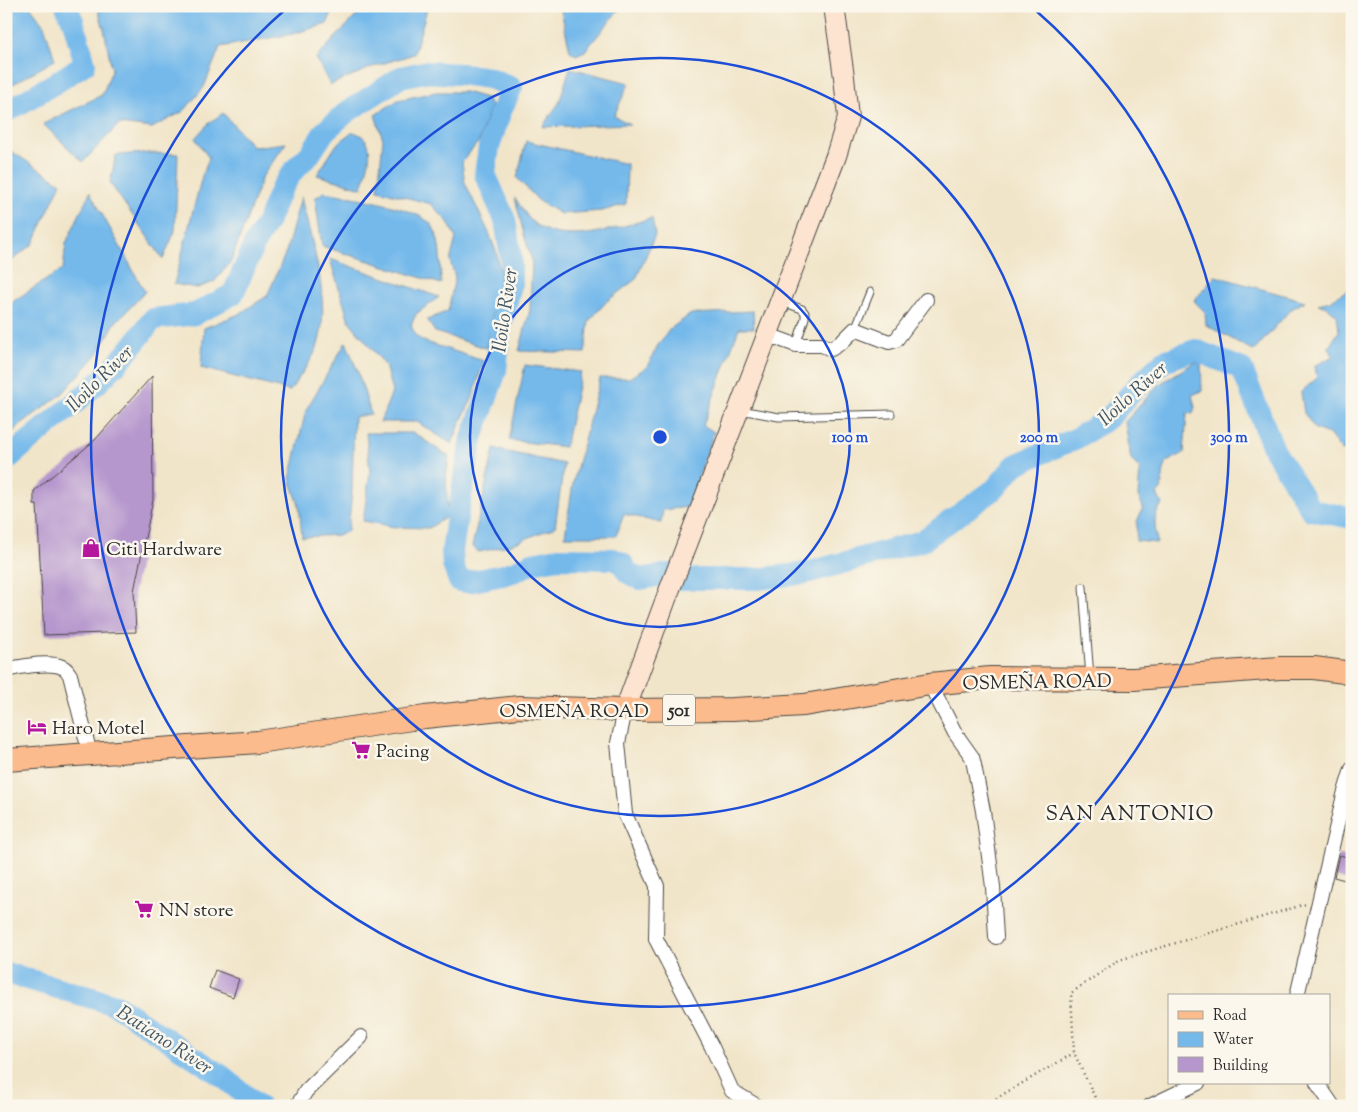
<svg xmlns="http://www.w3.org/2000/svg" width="1358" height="1112" font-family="'Sorts Mill Goudy',serif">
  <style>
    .water { fill: #75b9eb; stroke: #50728b }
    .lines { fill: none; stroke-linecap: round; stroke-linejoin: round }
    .river { stroke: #75b9eb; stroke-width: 22 }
    .building { fill: #b596cd }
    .lane-casing { stroke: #494743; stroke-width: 9 }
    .street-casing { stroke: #494743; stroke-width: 16 }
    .secondary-casing { stroke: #494743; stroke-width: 22 }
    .primary-casing { stroke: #494743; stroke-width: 24 }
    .path { stroke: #494743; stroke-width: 2.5; stroke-dasharray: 1 4; stroke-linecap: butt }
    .lane { stroke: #fff; stroke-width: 7 }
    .street { stroke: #fff; stroke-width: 14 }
    .secondary { stroke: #fde4d1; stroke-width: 20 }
    .primary { stroke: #fbbb8d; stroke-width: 22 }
    .ring { fill: none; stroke: #1d4ed8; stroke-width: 2.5 }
    .labels { text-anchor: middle; stroke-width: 5; stroke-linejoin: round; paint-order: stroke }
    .shield { fill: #fbf7ec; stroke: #696865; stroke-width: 1 }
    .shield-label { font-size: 18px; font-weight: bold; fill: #2b2b2b }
    .poi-label { font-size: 19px; fill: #2b2b2b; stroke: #fbf7ec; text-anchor: start }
    .street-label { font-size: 19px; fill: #2b2b2b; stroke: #fbf7ec }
    .water-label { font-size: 20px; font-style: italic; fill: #415665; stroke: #fbf7ec }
    .quarter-label { font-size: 21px; letter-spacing: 1px; fill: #2b2b2b; stroke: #fbf7ec }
    .centre { fill: #1d4ed8; stroke: #fbf7ec; stroke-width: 2.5 }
    .ring-label { font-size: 15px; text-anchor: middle; font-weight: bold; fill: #1d4ed8; stroke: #fbf7ec; stroke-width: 5; stroke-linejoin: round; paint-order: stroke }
  </style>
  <rect width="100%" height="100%" fill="#fbf7ec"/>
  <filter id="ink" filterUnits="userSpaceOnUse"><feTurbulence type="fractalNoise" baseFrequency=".02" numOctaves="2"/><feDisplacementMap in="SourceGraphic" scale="10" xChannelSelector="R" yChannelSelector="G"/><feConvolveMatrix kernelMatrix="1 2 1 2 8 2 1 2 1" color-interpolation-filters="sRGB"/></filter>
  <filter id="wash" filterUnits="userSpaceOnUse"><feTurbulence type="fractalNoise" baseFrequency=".0096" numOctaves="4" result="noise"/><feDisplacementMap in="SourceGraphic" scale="20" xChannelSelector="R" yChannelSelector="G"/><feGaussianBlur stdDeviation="1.12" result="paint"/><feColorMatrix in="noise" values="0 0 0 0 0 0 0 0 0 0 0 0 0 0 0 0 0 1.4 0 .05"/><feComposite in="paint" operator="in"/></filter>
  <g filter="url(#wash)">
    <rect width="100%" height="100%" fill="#f1e5c9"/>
    <!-- water -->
    <g class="water">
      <polygon points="6,6 30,6 44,25 55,60 6,88"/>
      <polygon points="97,6 335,6 327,24 292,34 220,47 204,87 184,111 152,128 119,124 83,162 43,124 102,95 112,70 104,29"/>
      <polygon points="357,6 428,6 414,54 375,66 330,85 316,58 357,15"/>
      <polygon points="560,6 622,6 585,51 576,55 570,51"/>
      <polygon points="570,68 629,83 614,116 630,124 542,127 559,103"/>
      <polygon points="436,92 465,92 486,98 491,105 479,141 462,162 465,183 489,233 497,254 500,274 499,299 492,315 486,348 435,332 427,320 448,311 455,277 450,261 456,238 448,222 431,204 378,190 383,139 375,115 398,100"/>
      <polygon points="223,113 253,147 286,143 262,177 231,262 214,282 197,288 174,284 202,176 209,158 195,138 208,124"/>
      <path d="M353 132C380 139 367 168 362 188L317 175 337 144Z"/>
      <polygon points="526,141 627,164 626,204 602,211 561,214 540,202 517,178"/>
      <polygon points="9,150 61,183 33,244 6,265 6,152"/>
      <polygon points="148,153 178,154 175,231 163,259 110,183 116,155"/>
      <polygon points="90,192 145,292 115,323 97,355 61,395 17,427 6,440 6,310 15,300 63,269 66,243"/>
      <path d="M324 192C346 196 422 207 433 227 442 243 440 266 441 284L322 246 315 198Z"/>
      <path d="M301 197C311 242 332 299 318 345 315 356 297 380 290 391L201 368 204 328 239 314 267 296 286 252Z"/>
      <path d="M515 198C521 206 528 220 536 225 567 247 619 227 652 218L655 235 636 279 607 301 589 321 585 353 519 351 530 310 532 260 524 235Z"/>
      <polygon points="330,259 439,297 416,314 411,325 415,335 423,341 484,361 472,399 462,419 452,444 417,422 380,422 392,392 385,365 349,321"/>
      <polygon points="1215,276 1305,301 1290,310 1254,351 1206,325 1205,312 1194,301"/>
      <polygon points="1352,287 1352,447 1342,451 1329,434 1315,429 1304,413 1301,392 1317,378 1315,366 1333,356 1329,347 1339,331 1337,315 1327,307 1318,304 1330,301"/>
      <polygon points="753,311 754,328 739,328 703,425 714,432 688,507 663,510 661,523 624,514 616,536 565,536 573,483 600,378 629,378 647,367 658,345 670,329 691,314"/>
      <polygon points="346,342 358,372 371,414 354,417 352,491 348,531 340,535 302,537 299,505 290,479 306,410"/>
      <path d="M1195 362 1201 364 1202 391 1192 395 1195 407 1193 413 1187 414 1184 453 1165 463 1161 490 1157 494 1162 504C1151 519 1156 526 1157 543L1136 541 1137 522 1143 507 1138 496 1140 469 1131 460 1125 422 1158 385Z"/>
      <polygon points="525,365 581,372 565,447 509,440"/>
      <polygon points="366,433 414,433 449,457 446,477 448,516 429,528 395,527 363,521 370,472"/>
      <polygon points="494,449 564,464 555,527 510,545 479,552 472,547"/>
    </g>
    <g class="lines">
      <!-- river -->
      <g class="river">
        <polyline points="6,112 57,82 85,64 73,21 66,6"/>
        <path d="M6 461C44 426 88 397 122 358 133 346 143 332 153 319L195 314 233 294 255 243 268 221 281 189 294 170 310 154 325 131 347 112 401 77 424 72 460 74 489 78 512 87 500 113 489 147 485 174 505 220 511 257V285L500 329 496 371 472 438 457 517 452 552 453 565 459 581 468 582 503 575 516 571 532 563 558 558 613 559 622 563 628 573 640 579 669 574"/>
        <polyline points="680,579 757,579 806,573 922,541 995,489 1015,465 1077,438 1109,418 1140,383 1164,361 1195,350 1242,369 1274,450 1311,510 1352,518"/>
        <polyline points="6,973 116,1005 222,1076 258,1106"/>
      </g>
    </g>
    <g id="blocks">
      <!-- building -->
      <g class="building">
        <polygon points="152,376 153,500 134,591 136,632 44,635 37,505 34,505 34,491 95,440"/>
        <polygon points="1339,855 1352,858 1352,882 1334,877"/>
        <polygon points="215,970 239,979 233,997 209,988"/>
      </g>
    </g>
  </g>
  <g filter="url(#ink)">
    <use href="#blocks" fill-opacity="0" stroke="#494743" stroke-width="1"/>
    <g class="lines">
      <!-- lane casing -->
      <g class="lane-casing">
        <g id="lane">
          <polyline points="782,302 802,309 805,313 805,318 796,345"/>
          <polyline points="855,329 870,292"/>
          <polyline points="740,410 779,417 891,414"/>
          <polyline points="1083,587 1090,677"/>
        </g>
      </g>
      <!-- street casing -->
      <g class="street-casing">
        <g id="street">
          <polyline points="768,335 796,345 822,345 831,349 842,342 855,329 889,342 896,340 926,300"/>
          <path d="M6 670C19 667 50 661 62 667 66 668 68 672 70 675L90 754"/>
          <polyline points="930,684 955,733 972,757 974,765 983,811 993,887 996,937"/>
          <polyline points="625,710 618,743 625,814 657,886 656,939 712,1047 732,1091 757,1106"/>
          <polyline points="1297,996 1344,795 1352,769"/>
          <polyline points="1317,1083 1333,1106"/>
          <polyline points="297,1106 306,1091 361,1037"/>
          <polyline points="1150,1106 1198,1083"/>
        </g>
      </g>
      <!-- secondary casing -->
      <g class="secondary-casing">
        <polyline id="secondary" points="625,710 666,599 836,156 848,117 844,77 834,6"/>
      </g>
      <!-- primary casing -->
      <g class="primary-casing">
        <polyline id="primary" points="6,760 258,742 425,717 519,707 625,710 733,709 804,705 930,684 990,678 1134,679 1280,668 1314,668 1352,673"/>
      </g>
      <!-- path -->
      <g class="path">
        <polyline points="983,1106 1074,1053"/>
        <polyline points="1099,1106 1074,1053 1071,993 1119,960 1306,904"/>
      </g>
      <!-- lane -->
      <use href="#lane" class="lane"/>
      <!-- street -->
      <use href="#street" class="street"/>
      <!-- secondary -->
      <use href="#secondary" class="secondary"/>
      <!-- primary -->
      <use href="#primary" class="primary"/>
    </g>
  </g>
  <!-- distance rings -->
  <g class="ring">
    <circle cx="660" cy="437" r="190"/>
    <circle cx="660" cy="437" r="379"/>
    <path d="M1033 8A569 569 0 1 1 287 8"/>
  </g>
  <!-- icons -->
  <defs>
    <g id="shop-bare" transform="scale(1.5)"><path d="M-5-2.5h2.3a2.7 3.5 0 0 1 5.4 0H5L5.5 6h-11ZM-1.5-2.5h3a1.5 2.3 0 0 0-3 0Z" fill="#b5179e" stroke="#fbf7ec" stroke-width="2.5" paint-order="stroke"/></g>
    <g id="hotel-bare" transform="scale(1.5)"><path d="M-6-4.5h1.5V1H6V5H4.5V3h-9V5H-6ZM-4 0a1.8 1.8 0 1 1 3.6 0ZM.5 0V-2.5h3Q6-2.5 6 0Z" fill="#b5179e" stroke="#fbf7ec" stroke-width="2.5" paint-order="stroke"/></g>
    <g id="supermarket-bare" transform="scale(1.5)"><path d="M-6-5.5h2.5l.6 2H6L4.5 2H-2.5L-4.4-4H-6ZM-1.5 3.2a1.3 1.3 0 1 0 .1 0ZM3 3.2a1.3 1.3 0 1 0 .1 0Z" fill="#b5179e" stroke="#fbf7ec" stroke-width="2.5" paint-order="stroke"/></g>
  </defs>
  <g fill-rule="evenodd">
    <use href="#shop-bare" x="91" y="548"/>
    <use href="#hotel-bare" x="37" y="727"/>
    <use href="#supermarket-bare" x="361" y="750"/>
    <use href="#supermarket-bare" x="144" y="909"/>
  </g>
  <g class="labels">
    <!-- shield labels -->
    <rect class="shield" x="663" y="694.5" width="32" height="31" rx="4"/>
    <g class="shield-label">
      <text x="679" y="716">501</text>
    </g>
    <!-- poi labels -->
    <g class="poi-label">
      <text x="106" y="555">Citi Hardware</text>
      <text x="52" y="734">Haro Motel</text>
      <text x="376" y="757">Pacing</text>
      <text x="159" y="916">NN store</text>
    </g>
    <!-- street labels -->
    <g class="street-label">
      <text transform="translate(1037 681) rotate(-1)" y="7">OSMEÑA ROAD</text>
      <text x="574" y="717">OSMEÑA ROAD</text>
    </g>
    <!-- water labels -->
    <g class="water-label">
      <text transform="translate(504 310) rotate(-82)" y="7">Iloilo River</text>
      <text transform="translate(99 378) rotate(-45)" y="7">Iloilo River</text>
      <text transform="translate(1132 393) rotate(-42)" y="7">Iloilo River</text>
      <text transform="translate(165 1039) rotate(33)" y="7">Batiano River</text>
    </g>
    <!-- quarter labels -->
    <g class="quarter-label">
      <text x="1130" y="820">SAN ANTONIO</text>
    </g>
  </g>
  <circle cx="660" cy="437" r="8" class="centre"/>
  <g class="ring-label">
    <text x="850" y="442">100 m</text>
    <text x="1039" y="442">200 m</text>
    <text x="1229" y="442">300 m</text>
  </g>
  <!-- margin -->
  <rect width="1358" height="1112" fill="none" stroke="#fbf7ec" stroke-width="25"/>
  <!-- legend -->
  <rect x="1168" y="994" width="162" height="90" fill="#fbf7ec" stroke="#a8a59f"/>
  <rect x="1178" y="1011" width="25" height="8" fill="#fbbb8d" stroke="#a8a59f"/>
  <text x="1213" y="1020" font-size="15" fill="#2b2b2b">Road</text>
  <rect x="1178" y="1032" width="25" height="15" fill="#75b9eb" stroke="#a8a59f"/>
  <text x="1213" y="1044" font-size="15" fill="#2b2b2b">Water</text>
  <rect x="1178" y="1057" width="25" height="15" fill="#b596cd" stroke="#a8a59f"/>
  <text x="1213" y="1070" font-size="15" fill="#2b2b2b">Building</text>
</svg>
